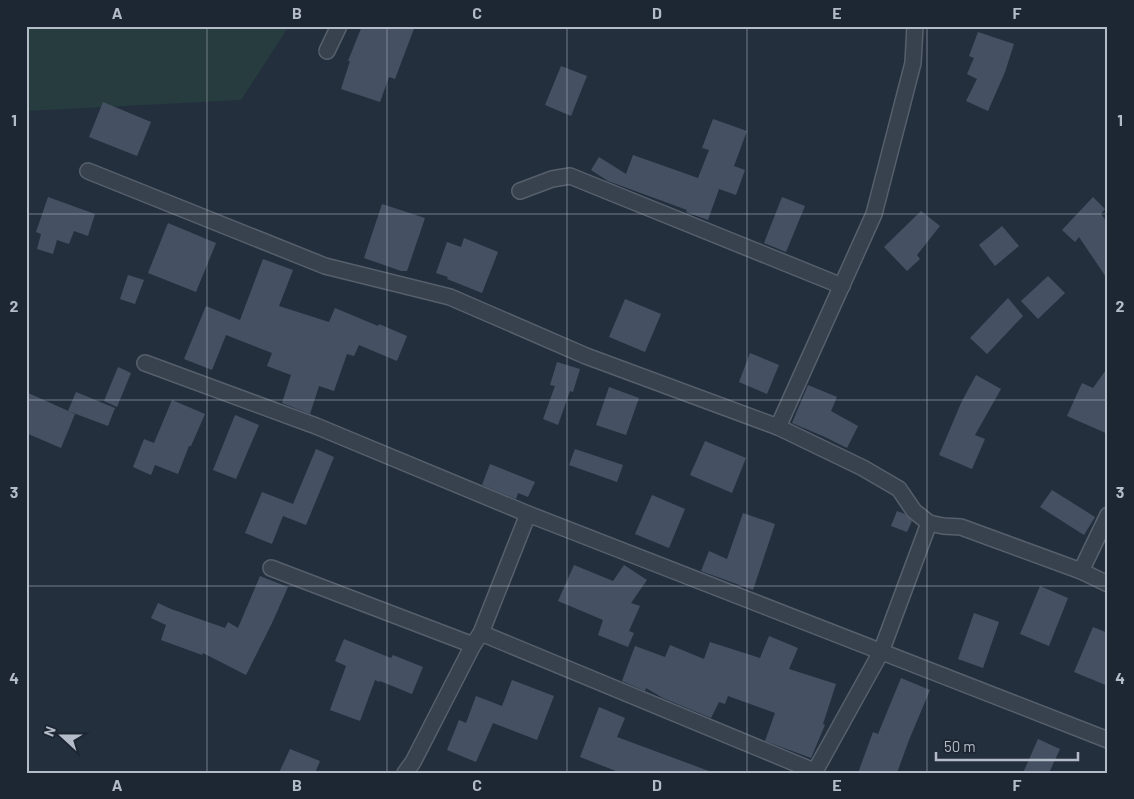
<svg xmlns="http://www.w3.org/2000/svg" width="1134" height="799" font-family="Barlow,sans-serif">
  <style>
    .green { fill: #263c3f }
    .building { fill: #455162 }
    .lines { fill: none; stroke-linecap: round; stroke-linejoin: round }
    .street-casing { stroke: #565f6c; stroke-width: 18 }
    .street { stroke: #38414e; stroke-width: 15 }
    .grid { fill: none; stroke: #b4bcc9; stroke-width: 1; stroke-opacity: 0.55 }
    .neatline { fill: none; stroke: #b4bcc9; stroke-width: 2 }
    .grid-label { font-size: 16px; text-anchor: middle; font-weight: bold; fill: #b4bcc9 }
  </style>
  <rect width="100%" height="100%" fill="#242f3e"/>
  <!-- green -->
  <polygon class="green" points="26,26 289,26 241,100 26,111"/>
  <!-- building -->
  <g class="building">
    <polygon points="362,26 415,26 395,79 389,77 380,102 341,89 350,61 348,61"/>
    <polygon points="978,32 1014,44 1005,72 988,111 966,101 977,79 967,74 974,58 969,56"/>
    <polygon points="561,66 587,76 571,116 545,105"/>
    <polygon points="103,102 151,122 137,156 89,137"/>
    <polygon points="713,119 747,131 734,166 745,170 736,195 719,189 708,220 686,212 687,210 608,181 591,170 599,157 626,174 633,155 698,178 709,150 702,148"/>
    <polygon points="48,197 95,214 88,236 74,231 69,244 57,240 53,254 37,249 41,234 36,232"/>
    <polygon points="782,197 805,206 786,252 764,243"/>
    <polygon points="1093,197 1105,209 1101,214 1108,223 1108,280 1079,237 1075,242 1062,230"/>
    <polygon points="382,204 425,218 407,271 401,271 364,258"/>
    <polygon points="921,211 940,226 917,255 920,259 907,271 884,247"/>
    <polygon points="168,223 216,243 196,292 148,273"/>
    <polygon points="1002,226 1019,246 995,266 979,245"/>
    <polygon points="464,238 498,252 482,293 447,279 448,277 436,273 447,242 461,247"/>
    <polygon points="263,259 293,270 279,306 329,322 335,308 378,326 379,324 407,336 397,361 359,345 354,356 347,354 334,391 319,386 310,414 282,403 291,375 267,366 272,353 226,335 212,370 184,359 206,306 240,320"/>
    <polygon points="128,275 144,280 135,304 120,299"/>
    <polygon points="1048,276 1065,293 1038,319 1021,301"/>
    <polygon points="1008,298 1023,316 987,354 970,338"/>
    <polygon points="625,299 661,314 645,352 609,337"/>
    <polygon points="750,353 779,365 767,394 739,382"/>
    <polygon points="557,362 580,369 573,392 570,391 558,425 543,419 555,386 550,385"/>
    <polygon points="118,367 131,373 117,407 104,401"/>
    <polygon points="1108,367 1108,434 1067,416 1082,383 1093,388"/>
    <polygon points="976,375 1001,389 975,435 985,439 972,469 939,455 961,403"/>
    <polygon points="808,385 837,397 831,411 858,426 847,448 825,437 792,423"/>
    <polygon points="609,387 639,398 626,435 596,425"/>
    <polygon points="26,392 75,414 61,448 26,433"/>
    <polygon points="76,392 115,408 108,426 68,411"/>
    <polygon points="172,400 205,414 191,446 189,446 178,474 155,465 151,475 133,467 144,439 154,443"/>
    <polygon points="235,415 259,425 236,479 213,470"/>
    <polygon points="705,441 746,458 732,493 690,475"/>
    <polygon points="316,449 334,457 306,525 283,516 272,544 245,533 262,492 293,504"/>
    <polygon points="575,449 623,465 617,482 569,465"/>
    <polygon points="490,464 535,482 528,497 518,493 516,499 482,485"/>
    <polygon points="1052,490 1095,517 1084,535 1040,507"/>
    <polygon points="652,495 685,509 669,548 635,534"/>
    <polygon points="897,511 905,514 912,521 907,532 891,526"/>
    <polygon points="743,513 775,524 753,590 701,571 709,551 727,559"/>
    <polygon points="574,565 613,581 624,565 647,580 631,603 640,606 629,631 634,633 628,647 598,635 603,620 558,601"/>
    <polygon points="260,576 288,587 272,623 246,675 203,653 202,655 161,640 166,625 151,618 158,603 171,609 225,628 228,622 238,628"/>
    <polygon points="1040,586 1068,598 1049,646 1020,634"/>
    <polygon points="974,613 999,622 983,668 958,659"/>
    <polygon points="1093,627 1108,633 1108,686 1074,672"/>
    <polygon points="769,636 798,648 789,669 836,684 823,724 825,725 811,758 765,741 775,713 728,696 725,704 719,702 711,718 663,698 646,688 645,691 622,681 635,646 665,657 670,645 704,659 710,642 760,658"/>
    <polygon points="344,639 391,658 393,655 423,667 412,694 380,681 379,682 375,680 360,721 330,710 346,666 335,661"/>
    <polygon points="901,678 930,690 909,740 897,773 858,773 873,732 878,734"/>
    <polygon points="512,680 554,696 537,740 493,723 476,762 447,750 459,720 466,723 476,696 502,706"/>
    <polygon points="599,707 625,718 617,737 709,771 708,773 621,773 580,757"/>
    <polygon points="1038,739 1060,749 1049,773 1023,773"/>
    <polygon points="290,749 320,761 315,773 279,773"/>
  </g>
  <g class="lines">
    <!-- street casing -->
    <g class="street-casing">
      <g id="street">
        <polyline points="327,51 339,26"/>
        <polyline points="88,171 325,266 450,297 586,356 778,427 863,468 899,489 914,511 929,523 943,526 961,527 1081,571 1108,584"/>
        <polyline points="520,191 552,179 570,176 842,286"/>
        <polyline points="145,363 316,426 528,514 1108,740"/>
        <polyline points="778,427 874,214 913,63 915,26"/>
        <polyline points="271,568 473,645"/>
        <polyline points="1081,571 1108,515"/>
        <polyline points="481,633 814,771"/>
        <polyline points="405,773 413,762 473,645 481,633 528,514"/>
        <polyline points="814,773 881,652 929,523"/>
      </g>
    </g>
    <!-- street -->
    <use href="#street" class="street"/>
  </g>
  <!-- grid -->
  <path class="grid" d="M207 26V773M387 26V773M567 26V773M747 26V773M927 26V773M26 214H1108M26 400H1108M26 586H1108"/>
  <!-- border -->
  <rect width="1134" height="799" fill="none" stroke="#1d2633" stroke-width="55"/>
  <!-- north arrow -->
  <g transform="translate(62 736) rotate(291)" stroke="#1d2633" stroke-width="4" paint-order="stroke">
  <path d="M0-4L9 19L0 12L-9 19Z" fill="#b4bcc9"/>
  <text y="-8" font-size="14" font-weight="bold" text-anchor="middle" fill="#b4bcc9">N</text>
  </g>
  <!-- scale -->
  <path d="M936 752v8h142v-8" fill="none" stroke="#b4bcc9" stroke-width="2.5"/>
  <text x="944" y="752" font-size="15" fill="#b4bcc9" stroke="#1d2633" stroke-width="4" paint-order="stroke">50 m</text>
  <rect x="28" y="28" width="1078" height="744" class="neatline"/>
  <g class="grid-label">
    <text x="117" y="19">A</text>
    <text x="297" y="19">B</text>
    <text x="477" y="19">C</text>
    <text x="657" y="19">D</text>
    <text x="837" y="19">E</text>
    <text x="1017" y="19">F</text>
    <text x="14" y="126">1</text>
    <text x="1120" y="126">1</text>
    <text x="14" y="312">2</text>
    <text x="1120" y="312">2</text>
    <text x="14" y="498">3</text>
    <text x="1120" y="498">3</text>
    <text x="14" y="684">4</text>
    <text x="1120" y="684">4</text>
    <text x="117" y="791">A</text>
    <text x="297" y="791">B</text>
    <text x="477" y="791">C</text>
    <text x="657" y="791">D</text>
    <text x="837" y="791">E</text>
    <text x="1017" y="791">F</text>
  </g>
</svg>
